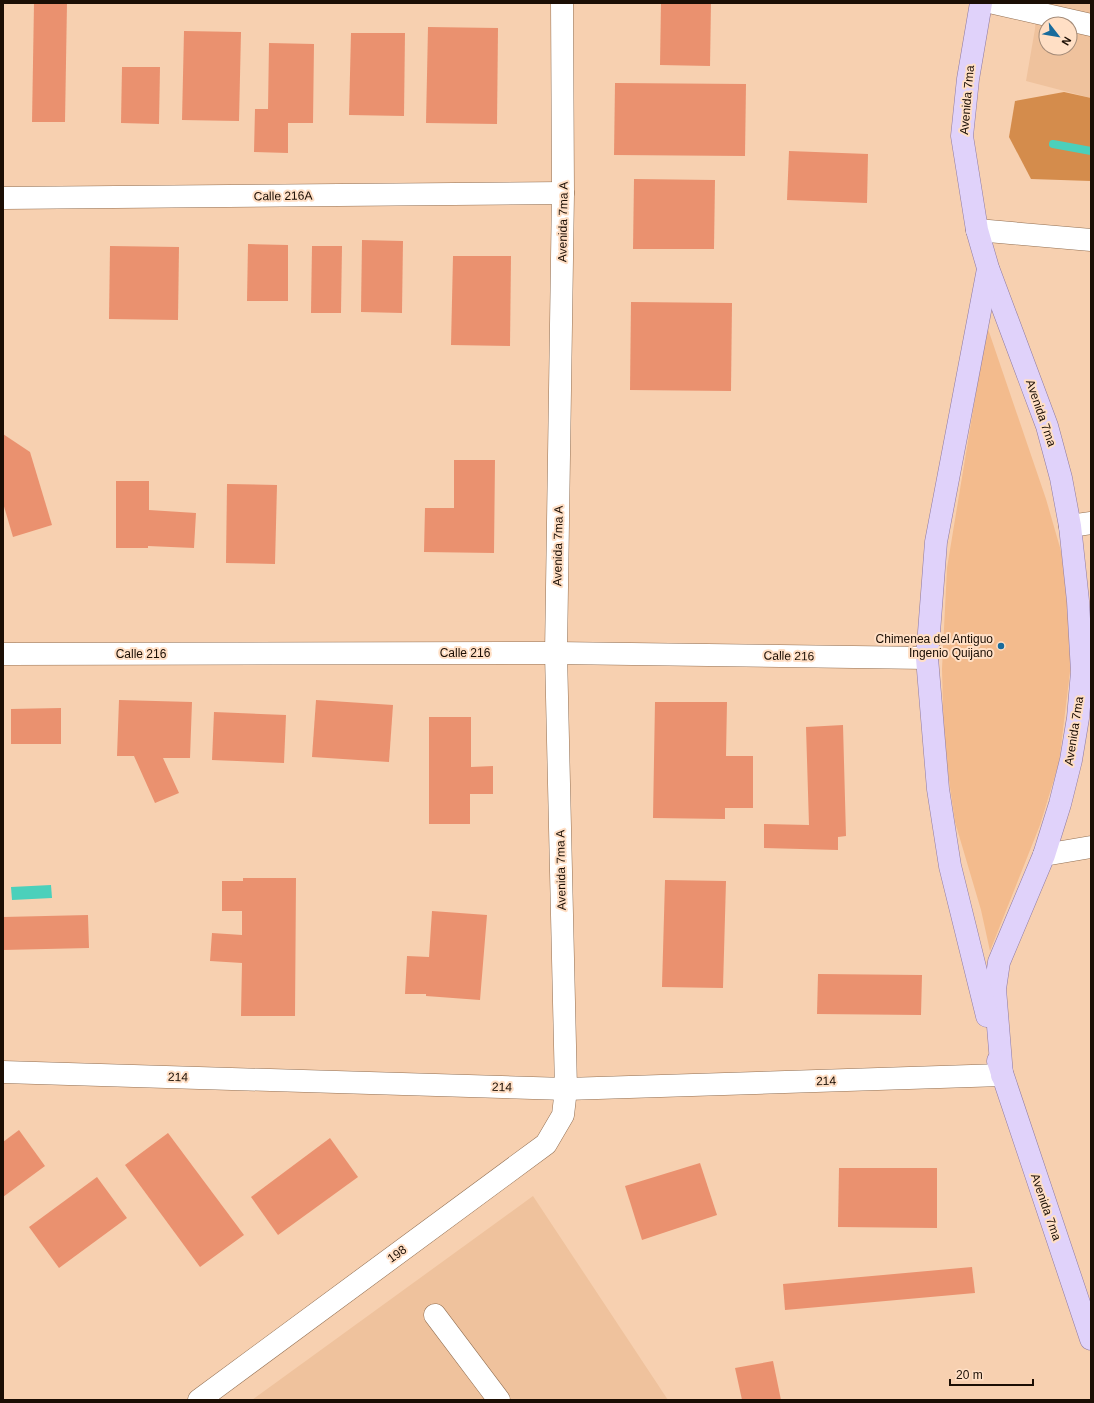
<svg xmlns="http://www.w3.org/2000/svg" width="1094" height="1403" font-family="Helvetica,sans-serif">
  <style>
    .built { fill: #efc29d; fill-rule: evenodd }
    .green { fill: #f3bb8d }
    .forest { fill: #d48c4c }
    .water { fill: #4bd0bb }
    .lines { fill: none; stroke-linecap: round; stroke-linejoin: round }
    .stream { stroke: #4bd0bb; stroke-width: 8 }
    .building { fill: #ea916f }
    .minor-casing { stroke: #926f52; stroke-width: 23 }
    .major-casing { stroke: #8e7aa1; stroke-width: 23 }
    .minor { stroke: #fff; stroke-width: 22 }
    .major { stroke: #e0d2fa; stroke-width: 22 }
    .poi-dot { fill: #186b9c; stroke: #ffdfc5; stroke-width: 1.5 }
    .labels { text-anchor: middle; stroke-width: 4; stroke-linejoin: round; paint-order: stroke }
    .street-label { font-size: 12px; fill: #1b0e04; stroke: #ffdfc5 }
    .poi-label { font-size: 12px; fill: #1b0e04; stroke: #ffdfc5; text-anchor: end }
  </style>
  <rect width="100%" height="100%" fill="#f7d0b0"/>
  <!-- built -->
  <g class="built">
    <path d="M1036 3H1091V98L1026 81 1035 29ZM1046 24H1070V48H1046Z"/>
    <polygon points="533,1196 668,1400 252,1400"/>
  </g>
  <!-- green -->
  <polygon class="green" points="987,326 1046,499 1061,551 1069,598 1072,655 1059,763 1040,825 990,951 981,910 955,822 944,745 942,669 947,568"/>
  <!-- forest -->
  <polygon class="forest" points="1064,92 1091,98 1091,181 1031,179 1009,137 1015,101"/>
  <!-- water -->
  <polygon class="water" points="51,885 52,898 12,900 11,887"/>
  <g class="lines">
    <!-- stream -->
    <polyline class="stream" points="1053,144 1091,151"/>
  </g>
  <!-- building -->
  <g class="building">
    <polygon points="34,3 67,3 65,122 32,122"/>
    <polygon points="661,3 711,3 710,66 660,65"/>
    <polygon points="428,27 498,28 497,124 426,123"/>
    <polygon points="184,31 241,32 239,121 182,120"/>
    <polygon points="351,33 405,33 404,116 349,115"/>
    <polygon points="269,43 314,44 313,123 288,123 288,153 254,152 255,109 268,109"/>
    <polygon points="122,67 160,67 159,124 121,123"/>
    <polygon points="615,83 746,84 745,156 614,155"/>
    <polygon points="789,151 868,154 867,203 787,200"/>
    <polygon points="634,179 715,180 714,249 633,249"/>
    <polygon points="362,240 403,241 402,313 361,312"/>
    <polygon points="248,244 288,245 288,301 247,301"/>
    <polygon points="110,246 179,247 178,320 109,319"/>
    <polygon points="312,246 342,246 341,313 311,313"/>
    <polygon points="453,256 511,256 510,346 451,345"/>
    <polygon points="631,302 732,303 731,391 630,390"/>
    <polygon points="3,434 30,452 52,525 13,537 3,503"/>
    <polygon points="454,460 495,460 494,553 424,552 425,508 454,508"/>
    <polygon points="116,481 149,481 149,510 196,513 194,548 148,546 148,548 116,548"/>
    <polygon points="227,484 277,485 275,564 226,563"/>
    <polygon points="119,700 192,702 190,758 163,758 179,793 155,803 134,756 117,756"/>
    <polygon points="316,700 393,705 389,762 312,757"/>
    <polygon points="655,702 727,702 726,756 753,756 753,808 725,808 725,819 653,818"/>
    <polygon points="61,708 61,744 11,744 11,709"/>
    <polygon points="214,712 286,715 284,763 212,760"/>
    <polygon points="429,717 471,717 471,767 493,766 493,794 470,794 470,824 429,824"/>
    <polygon points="843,725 846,836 838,837 838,850 764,848 764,824 809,825 806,727"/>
    <polygon points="243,878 296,878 295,1016 241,1016 242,963 210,961 212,933 242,935 242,911 222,911 222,881 243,881"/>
    <polygon points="665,880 726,881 723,988 662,987"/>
    <polygon points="432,911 487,915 480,1000 426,996 426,994 405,994 407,956 429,957"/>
    <polygon points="88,915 89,948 3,950 3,917"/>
    <polygon points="818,974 922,975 921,1015 817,1014"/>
    <polygon points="19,1130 45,1166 3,1197 3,1142"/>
    <polygon points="168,1133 244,1235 200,1267 125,1165"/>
    <polygon points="330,1138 358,1177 278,1235 251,1197"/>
    <polygon points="700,1163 717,1215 642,1240 625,1186"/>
    <polygon points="839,1168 937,1168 937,1228 838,1227"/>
    <polygon points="97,1177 127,1218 59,1268 29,1227"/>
    <polygon points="972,1267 975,1293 785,1310 783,1284"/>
    <polygon points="773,1361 781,1400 742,1400 735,1368"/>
  </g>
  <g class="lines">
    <!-- minor casing -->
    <g class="minor-casing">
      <g id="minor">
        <polyline points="994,3 1091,25"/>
        <polyline points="3,198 563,193"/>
        <polyline points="977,230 1091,240"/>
        <polyline points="1070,526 1091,523"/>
        <polyline points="3,654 556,653 927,658"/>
        <polyline points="1044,855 1091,847"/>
        <polyline points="3,1072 566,1089 1002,1075"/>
        <polyline points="435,1315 499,1400"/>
        <polyline points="199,1400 546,1144 563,1115 566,1089 556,653 563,193 562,3"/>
      </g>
    </g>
    <!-- major casing -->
    <g class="major-casing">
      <g id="major">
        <polyline points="981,3 968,79 962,136 977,230 988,268 1047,426 1061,478 1070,526 1078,601 1082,672 1078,718 1071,760 1060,804 1044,855 999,962 995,989 1002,1075"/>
        <polyline points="987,1016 950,866 938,789 927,658 936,542 988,269"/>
        <polyline points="998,1061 1091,1339"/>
      </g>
    </g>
    <!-- minor -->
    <use href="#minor" class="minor"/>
    <!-- major -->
    <use href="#major" class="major"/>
  </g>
  <!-- markers -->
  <circle class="poi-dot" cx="1001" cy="646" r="4"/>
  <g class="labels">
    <!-- street labels -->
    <g class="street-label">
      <text transform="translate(967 100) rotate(-85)" y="4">Avenida 7ma</text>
      <text transform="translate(283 196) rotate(-1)" y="4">Calle 216A</text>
      <text transform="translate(563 222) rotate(-89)" y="4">Avenida 7ma A</text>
      <text transform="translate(1041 413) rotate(71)" y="4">Avenida 7ma</text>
      <text transform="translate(558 546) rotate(-89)" y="4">Avenida 7ma A</text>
      <text x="465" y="657">Calle 216</text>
      <text x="141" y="658">Calle 216</text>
      <text transform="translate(789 656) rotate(1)" y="4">Calle 216</text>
      <text transform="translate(1074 731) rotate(-81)" y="4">Avenida 7ma</text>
      <text transform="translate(561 870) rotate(-91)" y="4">Avenida 7ma A</text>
      <text transform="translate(178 1077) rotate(2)" y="4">214</text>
      <text transform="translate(826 1081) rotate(-2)" y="4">214</text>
      <text transform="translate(502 1087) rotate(2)" y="4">214</text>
      <text transform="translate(1046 1207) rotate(71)" y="4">Avenida 7ma</text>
      <text transform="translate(397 1254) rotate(-36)" y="4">198</text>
    </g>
    <!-- poi labels -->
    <g class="poi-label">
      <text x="993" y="643">Chimenea del Antiguo<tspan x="993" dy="14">Ingenio Quijano</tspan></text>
    </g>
  </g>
  <!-- border -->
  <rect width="1094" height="1403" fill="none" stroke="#1b0e04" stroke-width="8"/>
  <!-- north arrow -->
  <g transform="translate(1058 36) rotate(121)"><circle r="19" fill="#ffdfc5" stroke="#a48b78"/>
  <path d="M0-3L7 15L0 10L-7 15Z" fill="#186b9c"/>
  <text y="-6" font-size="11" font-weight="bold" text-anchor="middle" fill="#1b0e04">N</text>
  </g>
  <!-- scale -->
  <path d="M950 1379v6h83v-6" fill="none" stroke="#1b0e04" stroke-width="2"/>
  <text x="956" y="1379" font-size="12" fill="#1b0e04" stroke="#ffdfc5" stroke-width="3" paint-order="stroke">20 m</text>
</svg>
